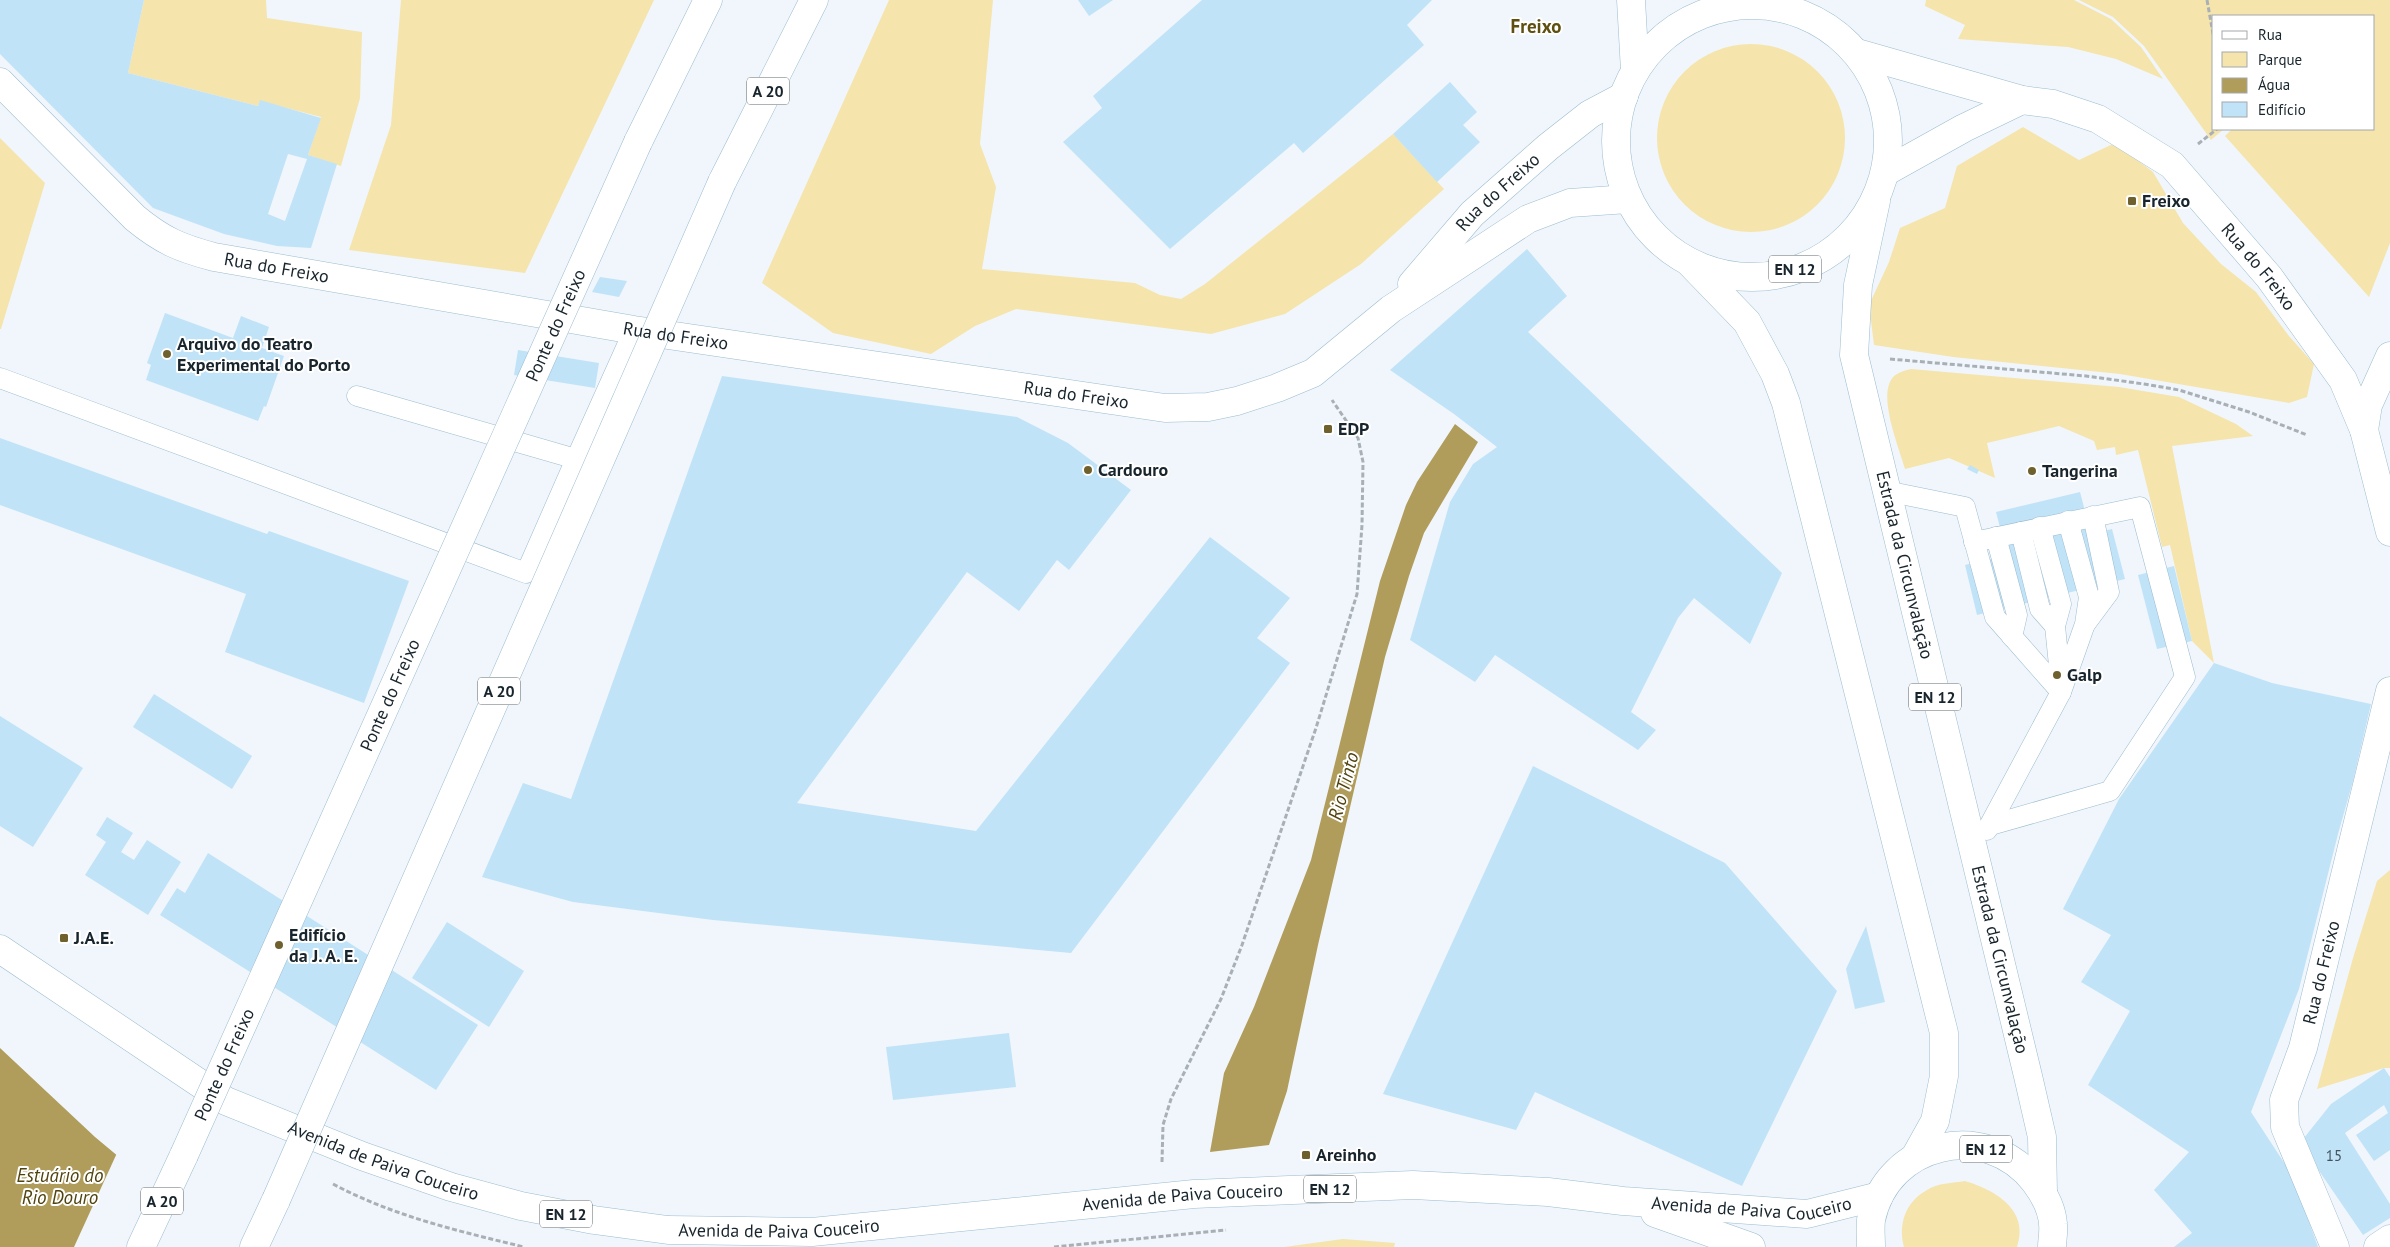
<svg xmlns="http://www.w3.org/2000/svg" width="2390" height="1247" font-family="'PT Sans',sans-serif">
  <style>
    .green { fill: #f5e4ac }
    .water { fill: #b19d5b }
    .pier { fill: #f0f6fb }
    .building { fill: #c1e3f8; fill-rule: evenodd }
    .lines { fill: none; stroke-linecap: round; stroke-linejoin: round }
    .service-casing { stroke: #9bbcd0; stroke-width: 21 }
    .minor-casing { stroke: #9bbcd0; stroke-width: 29 }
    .secondary-casing { stroke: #9bbcd0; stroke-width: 29 }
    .primary-casing { stroke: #9bbcd0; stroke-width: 29 }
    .motorway-casing { stroke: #9bbcd0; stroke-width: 29 }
    .path { stroke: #a8b0b6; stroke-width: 3; stroke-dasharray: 5 2.5; stroke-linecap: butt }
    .service { stroke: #fff; stroke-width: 20 }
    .minor { stroke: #fff; stroke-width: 28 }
    .secondary { stroke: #fff; stroke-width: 28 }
    .primary { stroke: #fff; stroke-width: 28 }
    .motorway { stroke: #fff; stroke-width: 28 }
    .motorway-bridge-casing { stroke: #9bbcd0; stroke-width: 29; stroke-linecap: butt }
    .motorway-bridge { stroke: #fff; stroke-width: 28 }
    .poi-dot { fill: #6f612e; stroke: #fff; stroke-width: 2 }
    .labels { text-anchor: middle; stroke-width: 4; stroke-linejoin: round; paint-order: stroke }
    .number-label { font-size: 15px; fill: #425460 }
    .shield { fill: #fff; stroke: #5d666c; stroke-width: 1 }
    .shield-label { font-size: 16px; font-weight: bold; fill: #18252d }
    .street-label { font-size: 18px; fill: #18252d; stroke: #fff }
    .poi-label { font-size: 18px; font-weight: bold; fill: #18252d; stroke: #fff; text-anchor: start }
    .neighbourhood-label { font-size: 19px; font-weight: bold; fill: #5f4f11; stroke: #fff }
    .water-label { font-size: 19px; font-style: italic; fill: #51430e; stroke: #fff }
  </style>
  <rect width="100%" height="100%" fill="#f0f6fb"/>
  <!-- green -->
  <g class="green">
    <polygon points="144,0 266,0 267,18 362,32 360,98 341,166 308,155 321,117 260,101 258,106 128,73"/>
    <polygon points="401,0 654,0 525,273 349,250 391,125"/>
    <polygon points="889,0 993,0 980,144 996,187 982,269 1135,283 1160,295 1181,299 1205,284 1393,134 1444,189 1361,264 1285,314 1211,334 1016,309 975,326 931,354 833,333 762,283"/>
    <polygon points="1926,0 2074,0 2111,19 2141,47 2163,79 2116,59 2068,47 1958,39 1965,25 1925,6"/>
    <polygon points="2079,0 2390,0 2390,243 2369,297 2225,136 2232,129 2374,129 2374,16 2214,16 2214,129 2224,129 2211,140 2144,46 2113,17"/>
    <circle cx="1751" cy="138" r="94"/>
    <polygon points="2023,127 2079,160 2115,143 2153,172 2183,223 2221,264 2256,292 2289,336 2314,364 2307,397 2289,403 2120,374 1953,357 1874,345 1869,305 1889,262 1900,228 1945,208 1957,166"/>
    <polygon points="0,138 45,183 1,329 0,329"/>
    <path d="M1911 369 2119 387 2179 397 2236 424 2253 436 2172 446 2214 663 2192 641 2170 545 2162 547 2138 450 2116 455 2115 447 2097 450 2094 441 2059 426 1987 443 1995 478 1949 458 1905 469C1899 448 1879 399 1891 380 1895 373 1903 371 1911 369Z"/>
    <polygon points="2390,870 2390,1068 2384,1068 2317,1089 2353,958 2377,881"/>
    <path d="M1965 1181C1995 1190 2030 1210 2017 1247H1904C1898 1225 1905 1202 1927 1190 1937 1183 1953 1183 1965 1181Z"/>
    <polygon points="1343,1239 1395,1243 1394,1247 1284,1247"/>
  </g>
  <!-- water -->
  <g class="water">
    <polygon points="1455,424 1478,442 1424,533 1409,576 1385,657 1318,945 1287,1091 1269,1145 1210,1152 1224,1073 1254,1007 1311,860 1380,581 1406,505 1417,482"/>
    <polygon points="0,1048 95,1137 227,1247 0,1247"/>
  </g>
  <!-- pier -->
  <polygon class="pier" points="117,1153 228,1245 229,1247 74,1247"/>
  <!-- building -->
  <g class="building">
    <path d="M0 0H144L128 73 258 106 260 100 321 118 308 155 337 164 311 248 277 246 224 234 153 208 0 54ZM288 154 307 159 285 221 268 214Z"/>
    <polygon points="1078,0 1113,0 1089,16"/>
    <polygon points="1202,0 1432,0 1407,25 1424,45 1303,153 1294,143 1170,249 1063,142 1102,108 1093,96"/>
    <polygon points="1450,82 1477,112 1463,125 1480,142 1437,182 1393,134"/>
    <polygon points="1527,249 1567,296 1528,332 1782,573 1750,644 1694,598 1678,618 1631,712 1656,730 1638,750 1495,655 1475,682 1410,640 1450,502 1473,464 1497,447 1454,414 1390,370"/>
    <polygon points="600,277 627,281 619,297 592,292"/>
    <polygon points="165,313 233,338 241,316 269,327 262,348 284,356 266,407 264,406 258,421 146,380 151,365 147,363"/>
    <polygon points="518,350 599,363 595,388 514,375"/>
    <polygon points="722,376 1017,417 1068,443 1131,490 1069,570 1057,560 1019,611 967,572 797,803 976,831 1210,537 1290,598 1257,638 1290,663 1071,953 713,920 573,902 482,877 523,783 571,799"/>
    <polygon points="0,438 267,534 269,531 409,581 364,703 225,652 246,594 0,505"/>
    <polygon points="1970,465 1979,470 1977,474 1967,469"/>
    <polygon points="2080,492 2091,534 2112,529 2125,579 1977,615 1965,565 2007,555 1996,512"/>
    <polygon points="2174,566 2192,641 2157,649 2138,575"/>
    <polygon points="2214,663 2272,683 2371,704 2353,781 2338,834 2299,989 2251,1112 2292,1175 2318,1247 2174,1247 2192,1233 2154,1190 2189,1152 2088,1085 2130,1011 2081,982 2111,935 2063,909 2119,799"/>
    <polygon points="154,694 252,756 232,789 133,727"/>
    <polygon points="0,716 83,768 33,847 0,826"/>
    <polygon points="1533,766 1725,863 1837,991 1742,1186 1535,1092 1516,1130 1383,1094"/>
    <polygon points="107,817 133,833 121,852 134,860 147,840 181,862 148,915 85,875 106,842 96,835"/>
    <polygon points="208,853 478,1025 436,1090 160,915 177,888 185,893"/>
    <polygon points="447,922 524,971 489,1027 412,978"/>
    <polygon points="1866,926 1885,1002 1855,1009 1846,969"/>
    <polygon points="1009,1033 1016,1087 893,1100 886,1047"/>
    <polygon points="2384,1068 2390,1077 2390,1150 2374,1161 2356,1135 2388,1113 2384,1105 2345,1133 2390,1204 2390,1218 2363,1235 2300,1143 2331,1104"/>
  </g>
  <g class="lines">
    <!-- service casing -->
    <g class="service-casing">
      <g id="service">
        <polyline points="0,378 526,573 576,459"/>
        <polyline points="357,396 576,459 634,330"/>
        <polyline points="1886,491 1965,507 1995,617 2061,692"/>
        <polyline points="2040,527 2061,604 2055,626 2061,685"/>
        <polyline points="2021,532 2040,609 2055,626"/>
        <polyline points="1996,537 2017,615 2012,637"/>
        <polyline points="1974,542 2140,507 2185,677 2110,791 1991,825"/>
        <polyline points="2086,623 2109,592 2093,516"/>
        <polyline points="1987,830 2061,692 2085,624 2089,597 2068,521"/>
      </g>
    </g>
    <!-- minor casing -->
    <g class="minor-casing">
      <g id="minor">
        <path id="s1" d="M1857 53 2022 100 2053 104 2098 119 2172 165 2269 277 2343 380 2364 430 2390 532"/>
        <polyline points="1885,172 1964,128 2022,100"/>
        <polyline points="2364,430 2368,405 2390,356"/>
        <path id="s2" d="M2335 1247 2285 1127 2284 1100 2303 1048 2390 691"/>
        <polyline points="2378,1247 2390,1239"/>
      </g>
    </g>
    <!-- secondary casing -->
    <g class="secondary-casing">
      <g id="secondary">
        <path id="s3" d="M0 82 135 218C163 241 180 248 214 257L634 330 1165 408 1208 407 1237 401 1277 388 1313 373 1391 309 1528 219 1570 203 1628 199"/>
        <path id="s4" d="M1412 284 1472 214 1548 147 1590 114 1624 96"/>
      </g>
    </g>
    <!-- primary casing -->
    <g class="primary-casing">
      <g id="primary">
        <circle cx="1752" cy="141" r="136"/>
        <path id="s5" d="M1876 201 1858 285 1854 355 2028 1076 2042 1137 2043 1193"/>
        <polyline points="1689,262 1747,322 1775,374 1786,403 1944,1033 1944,1076 1935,1121 1915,1157"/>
        <path id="s6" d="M0 949 226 1101 362 1156 451 1187 521 1206 594 1220 668 1230 812 1232 1194 1194 1413 1185 1548 1192 1623 1201 1807 1214 1879 1196"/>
        <polyline points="1655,1213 1751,1247"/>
        <path d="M1871 1247C1871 1238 1870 1229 1871 1220 1887 1141 1987 1119 2035 1182 2044 1194 2052 1209 2053 1224 2054 1232 2052 1240 2052 1247"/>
      </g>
    </g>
    <!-- motorway casing -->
    <g class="motorway-casing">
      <g id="motorway">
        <polyline points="1631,0 1635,71"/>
        <polyline points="1752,0 1757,4"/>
        <polyline points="638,142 708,0"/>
        <polyline points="722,182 814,0"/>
        <polyline points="141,1247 184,1155"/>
        <polyline points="254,1247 276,1200"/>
      </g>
    </g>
    <!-- path -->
    <g class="path">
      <polyline points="2207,0 2214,39"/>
      <polyline points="2198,144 2217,129"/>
      <polyline points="1890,359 2086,376 2144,384 2179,390 2249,412 2307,435"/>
      <polyline points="1162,1162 1163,1125 1171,1099 1221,999 1242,945 1316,728 1357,594 1362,525 1363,462 1358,438 1332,400"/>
      <path d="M333 1184C393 1216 458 1231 524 1247"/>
      <polyline points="1054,1247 1226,1230"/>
    </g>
    <!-- service -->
    <use href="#service" class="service"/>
    <!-- minor -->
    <use href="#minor" class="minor"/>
    <!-- secondary -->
    <use href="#secondary" class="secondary"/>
    <!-- primary -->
    <use href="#primary" class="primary"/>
    <!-- motorway -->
    <use href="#motorway" class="motorway"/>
    <!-- motorway-bridge casing -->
    <g class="motorway-bridge-casing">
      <g id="motorway-bridge">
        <path id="s7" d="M184 1155 638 142"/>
        <polyline points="276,1200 722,182"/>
      </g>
    </g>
    <!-- motorway-bridge -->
    <use href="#motorway-bridge" class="motorway-bridge"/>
  </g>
  <!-- markers -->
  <g class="poi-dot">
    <rect x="2127" y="196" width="10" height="10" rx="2.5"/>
    <circle cx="167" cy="354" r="5"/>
    <rect x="1323" y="424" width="10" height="10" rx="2.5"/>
    <circle cx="1088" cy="470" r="5"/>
    <circle cx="2032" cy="471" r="5"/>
    <circle cx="2057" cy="675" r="5"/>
    <rect x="59" y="933" width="10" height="10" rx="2.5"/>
    <circle cx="279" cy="945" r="5"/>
    <rect x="1301" y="1150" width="10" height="10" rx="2.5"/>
  </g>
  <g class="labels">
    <!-- number labels -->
    <g class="number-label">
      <text x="2334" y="1161">15</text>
    </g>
    <!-- shield labels -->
    <g class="shield">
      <rect x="747" y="77.5" width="42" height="27" rx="4"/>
      <rect x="1769" y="255.5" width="52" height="27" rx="4"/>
      <rect x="478" y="677.5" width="42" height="27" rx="4"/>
      <rect x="1909" y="683.5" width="52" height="27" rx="4"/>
      <rect x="1960" y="1135.5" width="52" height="27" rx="4"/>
      <rect x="1304" y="1175.5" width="52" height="27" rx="4"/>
      <rect x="141" y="1187.5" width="42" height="27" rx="4"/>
      <rect x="540" y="1200.5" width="52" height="27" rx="4"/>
    </g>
    <g class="shield-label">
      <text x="768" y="97">A 20</text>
      <text x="1795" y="275">EN 12</text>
      <text x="499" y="697">A 20</text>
      <text x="1935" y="703">EN 12</text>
      <text x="1986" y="1155">EN 12</text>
      <text x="1330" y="1195">EN 12</text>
      <text x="162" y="1207">A 20</text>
      <text x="566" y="1220">EN 12</text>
    </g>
    <!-- street labels -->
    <g class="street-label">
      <text dy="6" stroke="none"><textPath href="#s4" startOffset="126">Rua do Freixo</textPath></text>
      <text dy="6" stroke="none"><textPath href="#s3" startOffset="344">Rua do Freixo</textPath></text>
      <text dy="6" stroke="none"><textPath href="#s1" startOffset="471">Rua do Freixo</textPath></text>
      <text dy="6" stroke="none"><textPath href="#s7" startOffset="909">Ponte do Freixo</textPath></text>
      <text dy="6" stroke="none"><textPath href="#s3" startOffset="749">Rua do Freixo</textPath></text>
      <text dy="6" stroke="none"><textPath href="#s3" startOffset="1154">Rua do Freixo</textPath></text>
      <text dy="6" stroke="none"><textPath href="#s5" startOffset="372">Estrada da Circunvalação</textPath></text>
      <text dy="6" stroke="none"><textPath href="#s7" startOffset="504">Ponte do Freixo</textPath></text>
      <text dy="6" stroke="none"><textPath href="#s5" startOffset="778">Estrada da Circunvalação</textPath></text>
      <text dy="6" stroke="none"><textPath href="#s2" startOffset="290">Rua do Freixo</textPath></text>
      <text dy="6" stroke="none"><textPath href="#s7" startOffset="99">Ponte do Freixo</textPath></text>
      <text dy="6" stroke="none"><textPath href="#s6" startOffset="441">Avenida de Paiva Couceiro</textPath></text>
      <text dy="6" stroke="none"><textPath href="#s6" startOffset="1251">Avenida de Paiva Couceiro</textPath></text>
      <text dy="6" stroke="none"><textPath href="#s6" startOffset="1822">Avenida de Paiva Couceiro</textPath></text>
      <text dy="6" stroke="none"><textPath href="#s6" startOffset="846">Avenida de Paiva Couceiro</textPath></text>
    </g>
    <!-- poi labels -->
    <g class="poi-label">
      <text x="2142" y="207">Freixo</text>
      <text x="177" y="350">Arquivo do Teatro<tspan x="177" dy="21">Experimental do Porto</tspan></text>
      <text x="1338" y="435">EDP</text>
      <text x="1098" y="476">Cardouro</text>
      <text x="2042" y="477">Tangerina</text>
      <text x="2067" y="681">Galp</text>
      <text x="289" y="941">Edifício<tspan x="289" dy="21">da J. A. E.</tspan></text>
      <text x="74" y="944">J.A.E.</text>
      <text x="1316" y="1161">Areinho</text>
    </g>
    <!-- neighbourhood labels -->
    <g class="neighbourhood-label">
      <text x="1536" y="33">Freixo</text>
    </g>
    <!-- water labels -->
    <g class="water-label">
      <text transform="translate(1343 786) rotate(-75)" y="7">Rio Tinto</text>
      <text x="60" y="1182">Estuário do<tspan x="60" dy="22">Rio Douro</tspan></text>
    </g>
  </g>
  <!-- legend -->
  <rect x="2212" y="15" width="162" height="115" fill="#ffffff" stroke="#a3a8ab"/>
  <rect x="2222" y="31" width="25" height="8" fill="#ffffff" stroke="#a3a8ab"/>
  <text x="2258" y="40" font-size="15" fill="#18252d">Rua</text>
  <rect x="2222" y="52" width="25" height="15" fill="#f5e4ac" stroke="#a3a8ab"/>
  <text x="2258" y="65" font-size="15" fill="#18252d">Parque</text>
  <rect x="2222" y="78" width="25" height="15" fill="#b19d5b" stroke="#a3a8ab"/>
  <text x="2258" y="90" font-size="15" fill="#18252d">Água</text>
  <rect x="2222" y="102" width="25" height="15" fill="#c1e3f8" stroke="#a3a8ab"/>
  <text x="2258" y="115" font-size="15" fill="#18252d">Edifício</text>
</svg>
